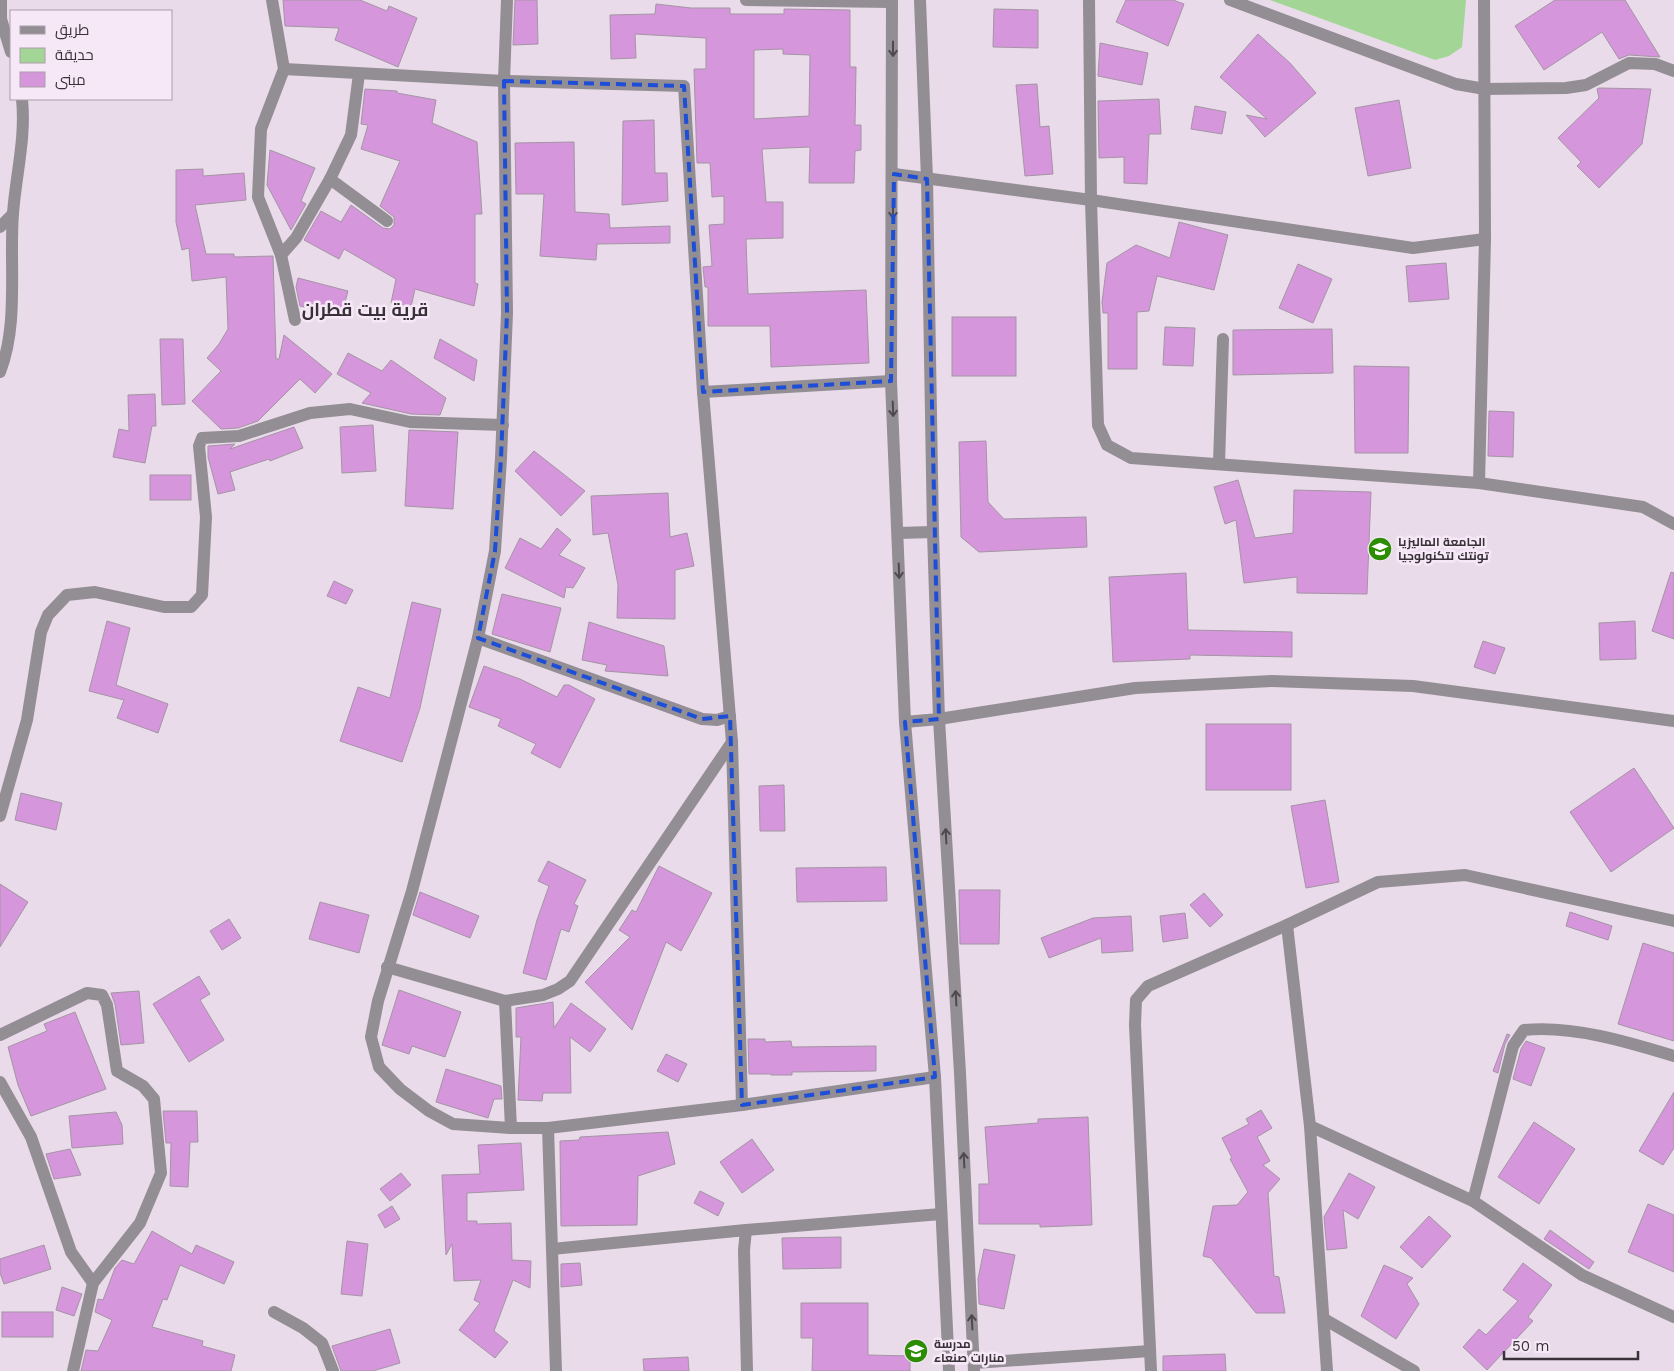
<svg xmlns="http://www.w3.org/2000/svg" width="1674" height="1371" font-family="'Work Sans',Cairo,sans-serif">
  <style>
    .green { fill: #a3d597 }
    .building { fill: #d696db; stroke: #a395a4; fill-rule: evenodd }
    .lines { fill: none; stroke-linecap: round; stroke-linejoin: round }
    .minor { stroke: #938d94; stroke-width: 12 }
    .oneway { stroke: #4f494f }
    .marked { fill: none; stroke: #1d4ed8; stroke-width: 4; stroke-dasharray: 10 6; stroke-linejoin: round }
    .labels { text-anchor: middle; stroke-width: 5; stroke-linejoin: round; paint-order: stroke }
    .poi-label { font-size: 12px; font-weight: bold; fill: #383238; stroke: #f7e8f7; text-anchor: start }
    .district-label { font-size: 18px; font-weight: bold; fill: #383238; stroke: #f7e8f7 }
  </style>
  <rect width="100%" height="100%" fill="#e9dbea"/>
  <!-- green -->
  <polygon class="green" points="1270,0 1466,0 1462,47 1449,56 1435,60"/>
  <!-- building -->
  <g class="building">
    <polygon points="283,0 360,0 387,11 389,6 417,18 398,67 335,40 339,28 285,26"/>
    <polygon points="515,0 537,0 538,44 513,45"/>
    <polygon points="1126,0 1173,0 1184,4 1168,46 1116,22"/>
    <polygon points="1555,0 1625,0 1660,57 1629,55 1619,59 1602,32 1544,70 1515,26"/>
    <path d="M656 4 691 8H730V14H784V9L850 10V67H856L855 125H861V150L855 151 854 183H809L810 147 762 149 766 202H783V238L746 239 748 294 866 290 869 363 771 367 770 326H708V287H705L703 267 712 266 709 225 724 224V196L712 197 710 163H697L694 69H706V38L635 34 636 58 611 59 610 15 655 14ZM783 49V54L810 55 809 116 754 119V50Z"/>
    <polygon points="994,9 1038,10 1038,48 993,47"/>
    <polygon points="1258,34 1290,63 1316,93 1265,137 1246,115 1267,119 1220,77"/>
    <polygon points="1100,43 1148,53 1142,85 1098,76"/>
    <polygon points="1037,84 1040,127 1049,126 1053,174 1025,176 1016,85"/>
    <polygon points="1599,88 1651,89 1642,144 1599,188 1577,166 1581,162 1558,138 1599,98 1597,89"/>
    <polygon points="365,89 397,91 397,93 436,100 432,123 477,142 482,214 475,214 475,283 478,284 474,306 415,289 411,307 391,303 396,279 344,249 339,259 304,240 321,211 341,222 351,205 383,228 390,229 394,225 394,217 380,206 400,161 361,149 368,125 361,124"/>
    <polygon points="1159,99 1161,134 1149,134 1147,184 1124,183 1124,157 1099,158 1098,101"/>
    <polygon points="1399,100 1411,168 1368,176 1355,108"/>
    <polygon points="1195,106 1226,112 1222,134 1191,129"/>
    <polygon points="654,120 655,173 667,173 668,201 622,205 623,121"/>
    <polygon points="574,142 575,212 609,214 610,228 670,226 670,243 597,244 596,260 540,256 544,194 516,194 515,143"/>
    <polygon points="270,150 315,168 301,201 306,204 291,230 267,185"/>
    <polygon points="203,169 203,176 244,173 246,200 195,205 206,254 234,254 234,257 273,256 276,359 279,359 284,335 332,374 315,393 300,379 258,421 238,428 221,429 192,401 221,371 207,358 219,344 228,329 226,277 192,281 189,248 182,250 176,222 176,170"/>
    <polygon points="1179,222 1228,235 1214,290 1157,276 1149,311 1137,312 1137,369 1108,369 1108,313 1103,313 1102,302 1107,263 1136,245 1170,258"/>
    <polygon points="1446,263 1449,299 1409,302 1406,266"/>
    <polygon points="1298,264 1332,279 1313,323 1279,308"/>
    <polygon points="298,278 348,291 341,317 300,306 296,287"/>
    <rect x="952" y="317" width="64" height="59"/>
    <polygon points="1165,327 1195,328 1193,366 1163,365"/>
    <polygon points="1332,329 1333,373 1233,375 1233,330"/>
    <polygon points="160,339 183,339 185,404 162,405"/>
    <polygon points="440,339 477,360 474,381 434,358"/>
    <polygon points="348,353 382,371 391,360 446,398 440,415 411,414 362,403 371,393 337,374"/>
    <polygon points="1354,366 1409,367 1408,453 1355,453"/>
    <polygon points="155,394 156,426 152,426 145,463 113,457 119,429 129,431 128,395"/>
    <polygon points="1489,411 1514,412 1513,457 1488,456"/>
    <polygon points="373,425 376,471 342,473 340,427"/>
    <polygon points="294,427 303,448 270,461 269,459 230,472 235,490 218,494 208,457 208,446 235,444 230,449"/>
    <polygon points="409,430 458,432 453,509 405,506"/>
    <polygon points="986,441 988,502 1004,519 1086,517 1087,547 979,552 961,537 959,442"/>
    <polygon points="534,451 585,491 561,516 515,471"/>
    <rect x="150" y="475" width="41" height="25"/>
    <polygon points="1238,480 1255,538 1293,533 1294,490 1371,492 1367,594 1297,593 1297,577 1244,583 1236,520 1225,524 1214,487"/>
    <polygon points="668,493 670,537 687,533 694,566 675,570 675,619 617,618 618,585 608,533 593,535 591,496"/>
    <polygon points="557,528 571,540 559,555 585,568 573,588 566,587 564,598 505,568 520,538 541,549"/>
    <polygon points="1671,572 1674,573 1674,639 1652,631"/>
    <polygon points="1186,573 1188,630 1292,632 1292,657 1190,655 1190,659 1113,662 1109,577"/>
    <polygon points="334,581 353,590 346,604 327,596"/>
    <polygon points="502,594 561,608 550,652 492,634"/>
    <polygon points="412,602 441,609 420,708 402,762 340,741 358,687 390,698"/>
    <polygon points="107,621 130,628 116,685 168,704 158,733 117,718 124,700 89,691"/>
    <polygon points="1635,621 1636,659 1600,660 1599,623"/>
    <polygon points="589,622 664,646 668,676 605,671 607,665 582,660"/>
    <polygon points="1483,641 1505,648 1495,674 1474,667"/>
    <polygon points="484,666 520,679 557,697 564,685 569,685 595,699 560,768 531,753 536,744 498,726 501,719 469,707"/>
    <rect x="1206" y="724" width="85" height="66"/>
    <polygon points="1634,768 1674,828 1611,872 1570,812"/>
    <polygon points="784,785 785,831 760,831 759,786"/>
    <polygon points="21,793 62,803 56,830 15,820"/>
    <polygon points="1325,800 1339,882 1306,888 1291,806"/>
    <polygon points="548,861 586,880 574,904 578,906 569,932 561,929 546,980 523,973 537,920 549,886 538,881"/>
    <polygon points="659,866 712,893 681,951 666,942 632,1030 585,982 630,937 619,930 632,910 636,912"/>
    <polygon points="886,867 887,901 797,902 796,868"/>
    <polygon points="0,884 28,902 0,947"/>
    <polygon points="959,890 1000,890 999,944 960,944"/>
    <polygon points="420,892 479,916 470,938 413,915"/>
    <polygon points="1204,893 1223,915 1210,927 1190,905"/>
    <polygon points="320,902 369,915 359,953 309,939"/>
    <polygon points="1570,912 1612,926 1608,940 1566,926"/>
    <polygon points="1185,913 1188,938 1163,942 1160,916"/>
    <polygon points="1131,916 1133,951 1102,953 1101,938 1049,958 1041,938 1093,918"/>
    <polygon points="229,919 241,938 222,950 210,931"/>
    <polygon points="1643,943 1674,953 1674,1041 1618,1024"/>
    <polygon points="199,976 210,994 200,1000 224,1040 189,1062 153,1004"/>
    <polygon points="399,990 461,1012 445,1057 412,1046 409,1054 382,1045"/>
    <polygon points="139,991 144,1043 121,1045 115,1004 111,993"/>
    <polygon points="553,1002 554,1028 571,1003 606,1029 590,1052 570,1037 571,1093 543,1093 542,1101 518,1100 521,1037 516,1037 516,1008"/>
    <polygon points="75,1012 106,1089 31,1116 18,1085 8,1047 47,1031 44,1024"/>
    <polygon points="1507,1034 1510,1035 1505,1044 1498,1073 1493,1071"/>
    <polygon points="748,1039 765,1039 765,1042 791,1041 792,1047 876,1046 876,1071 792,1072 792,1075 771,1075 771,1074 749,1074"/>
    <polygon points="1526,1041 1545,1048 1531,1086 1513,1079 1521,1049"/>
    <polygon points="666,1054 687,1064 678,1082 657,1071"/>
    <polygon points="446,1069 501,1086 502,1099 494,1099 488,1118 436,1102"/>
    <polygon points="1674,1092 1674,1148 1663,1165 1639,1151"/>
    <polygon points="1261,1110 1272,1128 1257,1137 1270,1161 1263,1165 1280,1179 1268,1193 1274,1276 1279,1277 1285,1313 1256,1313 1211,1258 1203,1256 1213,1206 1237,1205 1248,1192 1230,1159 1232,1158 1222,1138 1249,1124 1246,1119"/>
    <polygon points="163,1111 197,1111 198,1142 190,1142 188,1187 170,1186 171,1143 166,1143"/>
    <polygon points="116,1112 122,1125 123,1144 72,1148 69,1116"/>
    <polygon points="1088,1117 1092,1225 1040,1227 1040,1224 979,1224 979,1184 989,1184 985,1127 1038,1123 1038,1119"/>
    <polygon points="1534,1122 1575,1149 1539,1204 1498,1177"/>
    <polygon points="668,1132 675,1164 638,1176 637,1225 561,1226 560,1141 579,1140 580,1137"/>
    <polygon points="752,1139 774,1170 742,1193 720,1162"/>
    <polygon points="521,1143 524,1190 467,1193 467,1221 477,1221 477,1224 511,1223 512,1260 531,1261 530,1288 513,1280 494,1331 508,1342 495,1358 459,1330 480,1303 474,1300 481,1280 454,1281 452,1244 446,1255 442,1175 480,1174 478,1145"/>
    <polygon points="70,1149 81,1175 54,1179 46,1154"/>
    <polygon points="401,1173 411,1185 390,1201 380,1189"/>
    <polygon points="1349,1173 1375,1187 1358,1219 1343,1210 1347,1248 1327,1250 1324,1217"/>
    <polygon points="700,1191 724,1203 718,1216 694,1203"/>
    <polygon points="1648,1204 1674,1215 1674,1272 1628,1252"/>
    <polygon points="392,1206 400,1219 385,1228 378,1215"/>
    <polygon points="1429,1216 1451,1236 1422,1268 1400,1247"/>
    <polygon points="1550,1230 1594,1262 1589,1269 1544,1239"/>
    <polygon points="152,1231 192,1254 196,1245 234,1262 224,1284 180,1265 167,1300 163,1299 152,1327 203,1341 202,1346 235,1355 231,1371 81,1371 86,1350 98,1351 112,1320 95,1312 98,1299 103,1300 115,1268 122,1260 134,1264"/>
    <polygon points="841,1237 841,1268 783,1269 782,1238"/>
    <polygon points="347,1241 368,1244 362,1296 341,1294"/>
    <polygon points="44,1245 51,1269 4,1284 0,1273 0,1259"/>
    <polygon points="984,1249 1015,1255 1004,1309 979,1304 978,1279"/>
    <polygon points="580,1263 582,1285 561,1287 561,1264"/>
    <polygon points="1523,1263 1552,1285 1528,1317 1533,1321 1487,1370 1463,1347 1479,1329 1486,1335 1518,1301 1503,1290"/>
    <polygon points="1384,1265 1413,1278 1407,1284 1419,1304 1396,1339 1361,1316"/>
    <polygon points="62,1287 82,1294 74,1316 56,1310"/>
    <polygon points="801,1303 868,1303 868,1355 910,1356 910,1371 812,1371 813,1338 801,1338"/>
    <rect x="2" y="1312" width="51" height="25"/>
    <polygon points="390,1329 400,1363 373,1371 341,1371 332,1346"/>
    <polygon points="1225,1354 1226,1371 1163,1371 1163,1356"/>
    <polygon points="688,1357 689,1371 644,1371 643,1359"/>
  </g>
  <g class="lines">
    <!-- minor -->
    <g class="minor">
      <polyline points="1,0 1,19 11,52"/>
      <polyline points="272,0 284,69 261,129 258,197 281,255 295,320"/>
      <polyline points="507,0 504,81 507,313 501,458 495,551 478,638 412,891 378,1001 371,1037 379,1067 400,1089 429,1111 453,1124 511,1128 548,1128 742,1105 935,1077"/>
      <polyline points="746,0 892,2"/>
      <polyline points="892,0 891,381 905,722 935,1077 949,1371"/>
      <polyline points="920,0 927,179 933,532 939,719 960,1073 974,1371"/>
      <polyline points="1089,0 1091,200 1098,425 1107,445 1131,458 1479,483 1643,507 1674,524"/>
      <polyline points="1230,0 1456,84 1485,89 1566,88 1586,85 1629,63 1655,64 1674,71"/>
      <polyline points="284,69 504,81 684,86 703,392 732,742 742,1105"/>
      <polyline points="894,174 1091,200 1413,248 1485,239"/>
      <polyline points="330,179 387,221"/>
      <polyline points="0,227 13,214"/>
      <polyline points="281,255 296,238 330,179 351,135 359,74"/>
      <path d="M0 372C19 324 9 263 13 213 16 174 26 138 22 99"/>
      <polyline points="703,392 891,381"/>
      <polyline points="1219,464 1223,339"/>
      <polyline points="1479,483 1485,239 1484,0"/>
      <polyline points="898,533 933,532"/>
      <polyline points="478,638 702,719 717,720 730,716"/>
      <polyline points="905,722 939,719 1135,688 1272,681 1413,686 1674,721"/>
      <polyline points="0,816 27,720 41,632 48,615 67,595 95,592 164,607 191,607 202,595 206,517 199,446 202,438 239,436 310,413 350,409 410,422 503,425"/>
      <polyline points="1287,925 1310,1126 1327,1371"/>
      <polyline points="387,967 505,1001 543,995 558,989 570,981 732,742"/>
      <polyline points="505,1001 511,1128"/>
      <polyline points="0,1035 87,993 102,995 107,1005 117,1071 143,1086 154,1099 161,1173 140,1223 93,1283 73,1371"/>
      <polyline points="0,1082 31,1137 71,1252 93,1283"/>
      <polyline points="1310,1126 1473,1201 1582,1275 1674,1317"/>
      <polyline points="548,1128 556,1371"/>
      <path d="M1473 1201 1513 1046 1524 1030C1572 1025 1628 1042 1674 1056"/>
      <polyline points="746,1230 941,1214"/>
      <polyline points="552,1249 746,1230 744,1250 747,1371"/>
      <polyline points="274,1312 303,1328 322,1343 333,1371"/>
      <polyline points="1324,1319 1414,1371"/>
      <polyline points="974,1363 1150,1351"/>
      <polyline points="1151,1371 1135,1025 1136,1000 1148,986 1287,925 1378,882 1465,875 1674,921"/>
    </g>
  </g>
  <!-- one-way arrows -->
  <defs><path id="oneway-shaft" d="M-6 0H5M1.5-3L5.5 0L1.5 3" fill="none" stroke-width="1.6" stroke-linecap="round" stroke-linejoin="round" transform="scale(1.25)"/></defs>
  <g class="oneway">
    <use href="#oneway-shaft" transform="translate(893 49) rotate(90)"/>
    <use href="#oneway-shaft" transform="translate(893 211) rotate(91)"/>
    <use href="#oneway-shaft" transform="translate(893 409) rotate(88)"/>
    <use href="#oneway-shaft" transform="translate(899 571) rotate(88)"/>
    <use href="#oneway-shaft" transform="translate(946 836) rotate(-93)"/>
    <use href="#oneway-shaft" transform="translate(956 998) rotate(-93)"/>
    <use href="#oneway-shaft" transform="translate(964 1160) rotate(-93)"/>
    <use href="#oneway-shaft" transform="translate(972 1322) rotate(-93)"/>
  </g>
  <!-- marked area -->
  <path class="marked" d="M504 81 684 86 703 392 891 381 894 174 927 179 939 719 905 722 935 1077 742 1105 730 716 702 719 478 638 495 551 501 458 507 313Z"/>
  <!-- icons -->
  <defs>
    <g id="university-disc" transform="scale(1.25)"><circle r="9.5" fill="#2c8d03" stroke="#f7e8f7"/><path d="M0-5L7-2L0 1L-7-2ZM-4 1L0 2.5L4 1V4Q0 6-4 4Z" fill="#fff"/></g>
    <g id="school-disc" transform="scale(1.25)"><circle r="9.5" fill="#2c8d03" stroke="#f7e8f7"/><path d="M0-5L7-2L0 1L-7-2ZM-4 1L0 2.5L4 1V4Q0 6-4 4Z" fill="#fff"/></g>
  </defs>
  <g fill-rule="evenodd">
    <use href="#university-disc" x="1380" y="549"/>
    <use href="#school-disc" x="916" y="1351"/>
  </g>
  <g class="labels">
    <!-- poi labels -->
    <g class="poi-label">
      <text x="1398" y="546">الجامعة الماليزيا<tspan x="1398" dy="14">تونتك لتكنولوجيا</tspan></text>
      <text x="934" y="1348">مدرسة<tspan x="934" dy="14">منارات صنعاء</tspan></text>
    </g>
    <!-- district labels -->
    <g class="district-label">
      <text x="365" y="316">قرية بيت قطران</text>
    </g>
  </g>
  <!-- legend -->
  <rect x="10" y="10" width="162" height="90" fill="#f7e8f7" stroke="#ab9fab"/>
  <rect x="20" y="26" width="25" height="8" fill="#938d94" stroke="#ab9fab"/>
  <text x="55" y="35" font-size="15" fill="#383238">طريق</text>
  <rect x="20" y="48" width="25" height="15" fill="#a3d597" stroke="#ab9fab"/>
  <text x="55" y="60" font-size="15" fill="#383238">حديقة</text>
  <rect x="20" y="72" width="25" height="15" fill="#d696db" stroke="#ab9fab"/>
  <text x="55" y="85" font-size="15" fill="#383238">مبنى</text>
  <!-- scale -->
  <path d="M1504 1351v8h134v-8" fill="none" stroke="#383238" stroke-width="2.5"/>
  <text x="1512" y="1351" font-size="15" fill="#383238" stroke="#f7e8f7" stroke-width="4" paint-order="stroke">50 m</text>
</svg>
